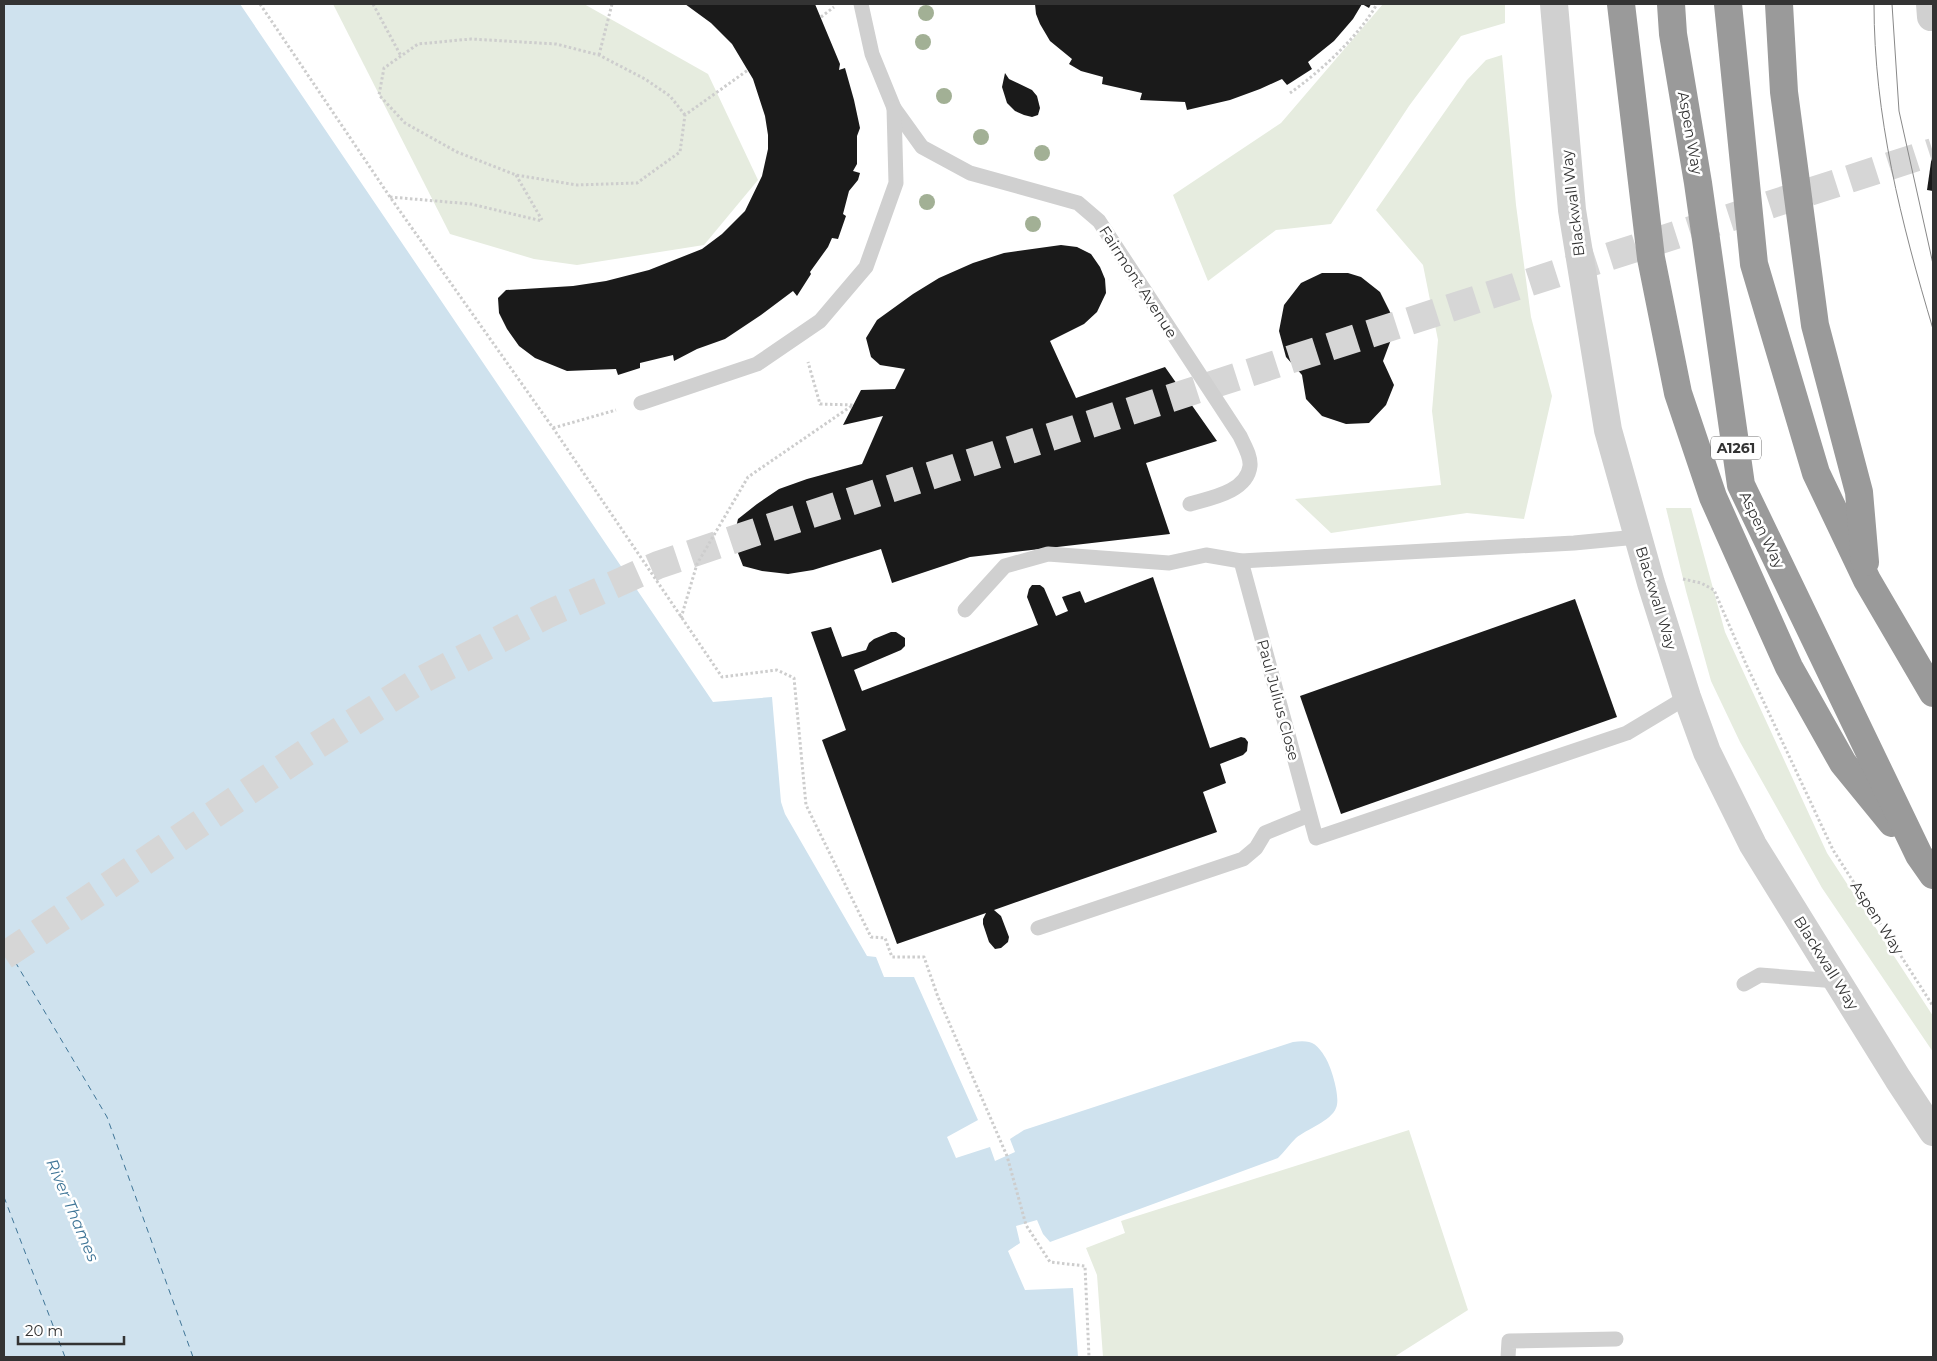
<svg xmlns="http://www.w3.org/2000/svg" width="1937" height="1361" font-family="Montserrat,sans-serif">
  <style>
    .green { fill: #e6ecdf }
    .water { fill: #cfe2ee }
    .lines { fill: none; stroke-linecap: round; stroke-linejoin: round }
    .ferry { stroke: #3f7597; stroke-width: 1; stroke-dasharray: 6 5; stroke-linecap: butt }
    .building { fill: #1a1a1a }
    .highway-tunnel { stroke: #d6d6d6; stroke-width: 28; stroke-dasharray: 28 14; stroke-linecap: butt }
    .path { stroke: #cdcdcd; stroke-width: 3; stroke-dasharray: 2.5 2.5; stroke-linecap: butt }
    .lane { stroke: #d0d0d0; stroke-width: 15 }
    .street { stroke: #d0d0d0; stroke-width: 28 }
    .highway { stroke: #9a9a9a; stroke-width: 28 }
    .tram { stroke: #888; stroke-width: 1 }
    .tree { fill: #a2b095 }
    .labels { text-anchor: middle; stroke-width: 5; stroke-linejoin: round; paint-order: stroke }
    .shield { fill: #fff; stroke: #707070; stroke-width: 1 }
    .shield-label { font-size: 14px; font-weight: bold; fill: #333 }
    .street-label { font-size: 15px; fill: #333; stroke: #fff }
    .water-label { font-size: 16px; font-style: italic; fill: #3f7597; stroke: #fff }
  </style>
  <rect width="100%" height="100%" fill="#fff"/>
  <!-- green -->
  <g class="green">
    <polygon points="333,4 584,4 708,74 758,180 704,245 577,265 534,259 450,234"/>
    <polygon points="1383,4 1505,4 1505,23 1461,36 1409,106 1331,224 1276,230 1208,281 1173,195 1281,123"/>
    <polygon points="1502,55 1516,205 1531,317 1552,396 1524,519 1467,513 1331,533 1295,499 1441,485 1432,411 1438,340 1423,265 1376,210 1467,80 1486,60"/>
    <polygon points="1666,508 1691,508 1725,632 1827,853 1933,1016 1933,1052 1822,888 1740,742 1711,681 1686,591"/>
    <polygon points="1409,1130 1468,1310 1394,1357 1103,1357 1097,1275 1086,1248 1125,1233 1121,1221"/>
  </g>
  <!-- water -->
  <path class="water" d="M4 4H240L713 702 772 697 781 802 785 814 867 956 876 957 884 977H914L978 1120 947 1137 956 1158 990 1147 995 1161 1015 1152 1010 1139 1024 1130 1293 1042C1310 1040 1316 1042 1325 1057 1331 1066 1341 1098 1336 1108 1331 1121 1307 1129 1296 1138 1290 1144 1284 1152 1278 1158L1050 1242 1043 1234 1037 1220 1016 1226 1020 1243 1008 1251 1025 1290 1073 1288 1078 1357H4Z"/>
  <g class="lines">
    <!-- ferry -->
    <g class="ferry">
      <polyline points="4,943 107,1117 193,1357"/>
      <polyline points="4,1197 65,1357"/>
    </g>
  </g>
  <!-- building -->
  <g class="building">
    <polygon points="685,4 815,4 840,64 839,70 845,68 854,100 860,128 857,136 857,164 853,171 860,173 858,180 849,191 843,214 846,216 838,239 832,238 828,247 810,272 811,274 797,296 793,291 761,315 725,339 697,349 674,361 673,355 640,363 640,368 618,375 616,369 567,371 535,358 519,346 507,329 499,313 498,298 506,290 573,286 606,281 649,270 702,249 722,234 745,211 762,176 768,149 768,135 765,116 753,79 732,44 711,23"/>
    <polygon points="1035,4 1239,4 1241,5 1242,4 1371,4 1369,8 1362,4 1353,19 1334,41 1308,62 1312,69 1287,85 1282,79 1260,89 1230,100 1187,110 1185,102 1140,100 1142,93 1102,84 1103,77 1081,71 1069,64 1072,59 1050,41 1040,24 1036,14"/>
    <polygon points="1005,73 1009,79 1032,90 1037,96 1040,108 1038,115 1032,117 1024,115 1015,111 1007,103 1002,87"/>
    <polygon points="1932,155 1933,155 1933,191 1927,190"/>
    <polygon points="1061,245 1077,247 1091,254 1100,267 1105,279 1106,293 1097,312 1084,324 1050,341 1076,398 1165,367 1217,441 1146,463 1170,534 970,557 892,583 881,549 813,570 788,574 762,571 743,566 733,540 738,519 757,504 779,489 807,479 862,464 883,416 843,425 861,390 895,389 905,369 880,365 871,357 866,338 877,320 913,294 939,278 973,263 1004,253"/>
    <polygon points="1322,273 1348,273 1361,277 1380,292 1391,314 1392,337 1383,361 1394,385 1386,405 1369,423 1346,424 1322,416 1306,399 1302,375 1286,357 1279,331 1284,305 1301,283"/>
    <polygon points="1153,577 1210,748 1241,737 1245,738 1248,742 1247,751 1243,755 1220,764 1226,783 1203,792 1217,832 994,910 1001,916 1009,937 1008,942 1001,948 995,949 989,942 983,924 983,919 986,913 897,944 822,740 846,730 811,632 831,627 842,657 866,650 869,643 874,639 891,632 896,632 905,638 905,646 901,650 854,670 862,691 1038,625 1027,597 1029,589 1032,585 1040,585 1044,588 1056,616 1068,611 1062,597 1080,591 1085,603"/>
    <polygon points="1575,599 1617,717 1341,814 1300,696"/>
  </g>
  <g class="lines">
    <!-- highway-tunnel -->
    <polyline class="highway-tunnel" points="4,956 314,747 414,684 546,615 658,565 753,533 1933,152"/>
    <!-- path -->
    <g class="path">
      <polyline points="260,4 390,197 553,428 722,677 777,670 794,678 806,805 871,937 885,938 892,957 924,957 938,997 1007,1156 1026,1225 1050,1262 1085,1266 1089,1357"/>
      <polyline points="373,4 401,56"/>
      <polyline points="821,17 834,7"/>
      <polyline points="599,55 612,4"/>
      <path d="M1290 93C1320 72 1359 36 1377 4"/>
      <polyline points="685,115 670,96 645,79 599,55 556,44 471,39 418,44 384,68 379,95 405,123 457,152 516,175 577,185 637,183 680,152 685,115 748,70"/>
      <polyline points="516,175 542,220"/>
      <polyline points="390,197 471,204 542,221"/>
      <polyline points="553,428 616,410"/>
      <polyline points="1683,579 1701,583 1714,590 1746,664 1833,850 1933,1006"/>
      <polyline points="681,618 697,564 748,477 853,405 820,404 808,362"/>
    </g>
    <!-- lane -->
    <g class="lane">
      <path d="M861 4 872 54 894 108 922 147 970 173 1078 203 1099 221 1240 436C1244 445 1251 456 1250 466 1247 492 1210 498 1190 504"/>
      <polyline points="641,403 757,364 820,321 866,267 896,183 894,108"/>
      <polyline points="1241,561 1316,838 1627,733 1687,697"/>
      <polyline points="965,610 1005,566 1048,554 1169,563 1206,555 1241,561 1574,543 1637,537"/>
      <polyline points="1038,928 1243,859 1256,848 1265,833 1309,815"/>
      <polyline points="1744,984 1760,975 1837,981"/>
      <polyline points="1508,1357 1509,1341 1616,1339"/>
    </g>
    <!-- street -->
    <g class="street">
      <polyline points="1554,4 1572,210 1608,430 1651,583 1687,697 1707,752 1753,845 1898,1079 1933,1132"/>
      <polyline points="1930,4 1931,17"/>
    </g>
    <!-- highway -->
    <g class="highway">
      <polyline points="1621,4 1651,258 1678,393 1713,497 1789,667 1843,763 1892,823"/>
      <polyline points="1671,4 1673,34 1698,183 1741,485 1919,855 1933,875"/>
      <polyline points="1728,4 1754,264 1816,473 1867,580 1933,693"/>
      <polyline points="1779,4 1784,92 1815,325 1859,492 1865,562"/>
    </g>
    <!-- tram -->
    <g class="tram">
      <path d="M1874 4C1874 116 1901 222 1933 329"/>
      <polyline points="1892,4 1899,111 1933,264"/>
    </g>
  </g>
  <!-- trees -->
  <g class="tree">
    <circle cx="926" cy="13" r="8"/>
    <circle cx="923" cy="42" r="8"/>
    <circle cx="944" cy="96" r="8"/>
    <circle cx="981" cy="137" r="8"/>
    <circle cx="1042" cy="153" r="8"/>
    <circle cx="927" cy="202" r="8"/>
    <circle cx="1033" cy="224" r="8"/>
  </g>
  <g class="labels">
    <!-- shield labels -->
    <rect class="shield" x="1711" y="436.5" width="50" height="23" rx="4"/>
    <g class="shield-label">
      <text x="1736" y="453">A1261</text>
    </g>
    <!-- street labels -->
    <g class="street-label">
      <text transform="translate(1690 133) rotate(80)" y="5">Aspen Way</text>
      <text transform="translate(1573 203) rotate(-97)" y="5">Blackwall Way</text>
      <text transform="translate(1138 282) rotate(57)" y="5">Fairmont Avenue</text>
      <text transform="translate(1762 530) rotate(64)" y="5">Aspen Way</text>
      <text transform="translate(1656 598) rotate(73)" y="5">Blackwall Way</text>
      <text transform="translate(1278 700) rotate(75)" y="5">Paul Julius Close</text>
      <text transform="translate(1877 918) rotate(57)" y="5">Aspen Way</text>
      <text transform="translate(1826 963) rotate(58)" y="5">Blackwall Way</text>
    </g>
    <!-- water labels -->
    <g class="water-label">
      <text transform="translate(73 1210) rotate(67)" y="6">River Thames</text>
    </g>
  </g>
  <!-- border -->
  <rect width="1937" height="1361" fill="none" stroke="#333333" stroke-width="10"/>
  <!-- scale -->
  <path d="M18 1336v8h106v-8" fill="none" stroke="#333333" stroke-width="2.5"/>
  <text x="25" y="1336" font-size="15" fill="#333333" stroke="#ffffff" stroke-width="4" paint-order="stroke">20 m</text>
</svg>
